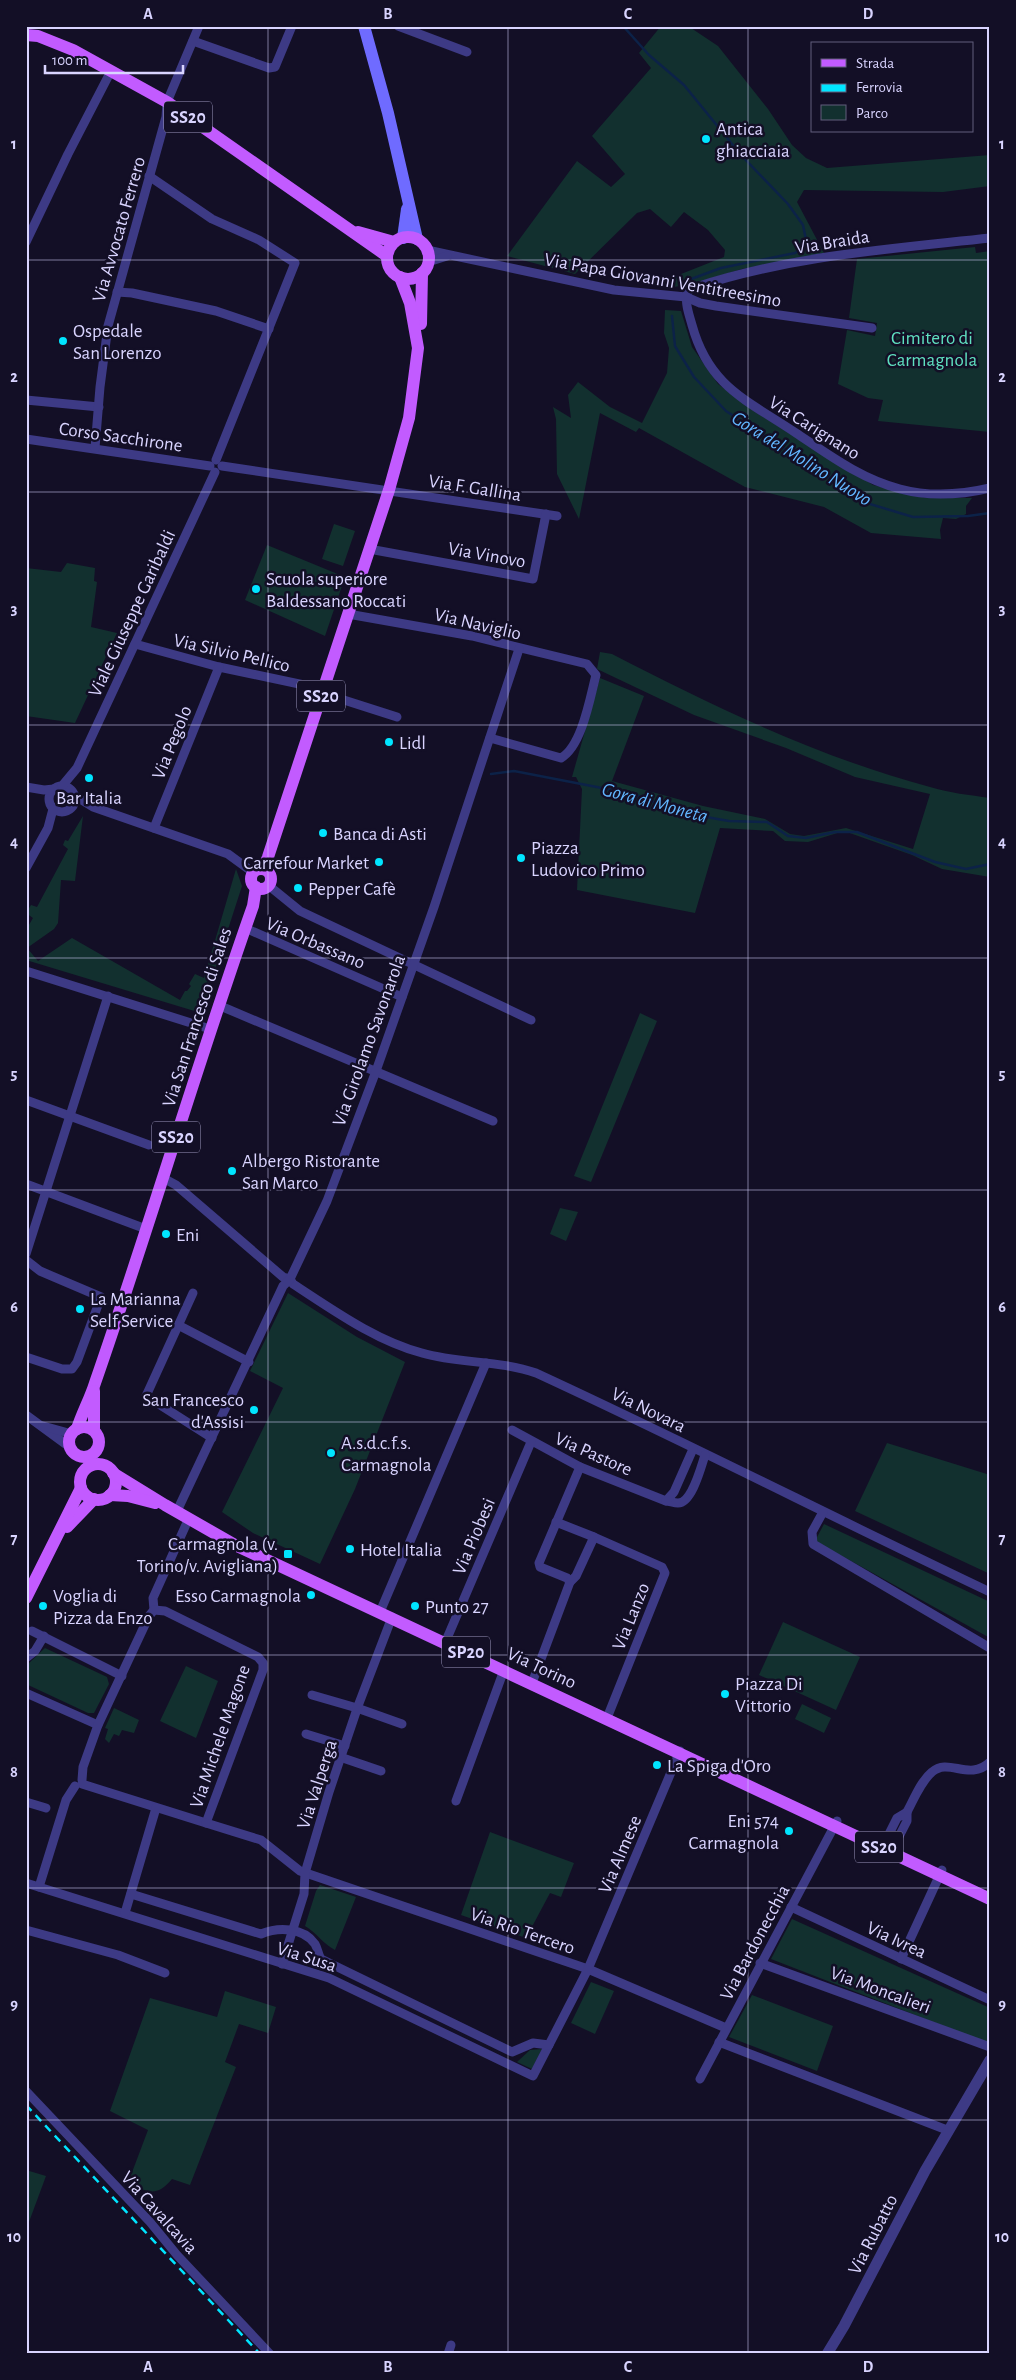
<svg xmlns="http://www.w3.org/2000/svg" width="1016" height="2380" font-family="'Alegreya Sans',sans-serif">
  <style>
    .green { fill: #12302f }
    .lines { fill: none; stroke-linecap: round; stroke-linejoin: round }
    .stream { stroke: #0c2248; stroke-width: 2.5 }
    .minor { stroke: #3d3a85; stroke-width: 9 }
    .tertiary { stroke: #3d3a85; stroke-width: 11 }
    .secondary { stroke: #6f6bff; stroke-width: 12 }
    .primary { stroke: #c25bff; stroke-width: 12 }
    .rail { stroke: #00e5ff; stroke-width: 2.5; stroke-dasharray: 8 6; stroke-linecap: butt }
    .grid { fill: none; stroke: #d9d4ff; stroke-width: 1; stroke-opacity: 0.55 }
    .poi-dot { fill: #00e5ff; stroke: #130f26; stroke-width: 2 }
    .labels { text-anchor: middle; stroke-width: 5; stroke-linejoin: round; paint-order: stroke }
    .shield { fill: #130f26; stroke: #9e99be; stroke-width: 1 }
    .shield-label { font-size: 18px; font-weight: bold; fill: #d9d4ff }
    .poi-label { font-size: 19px; fill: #d9d4ff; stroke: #130f26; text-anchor: start }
    .street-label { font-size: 19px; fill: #d9d4ff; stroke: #130f26 }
    .park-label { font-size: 19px; fill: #5fe0c0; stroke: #130f26 }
    .water-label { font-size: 20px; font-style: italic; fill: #62b6ff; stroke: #130f26 }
    .neatline { fill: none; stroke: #d9d4ff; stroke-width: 2 }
    .grid-label { font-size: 16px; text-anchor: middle; font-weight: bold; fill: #d9d4ff }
  </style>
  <rect width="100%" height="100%" fill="#130f26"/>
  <!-- green -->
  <g class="green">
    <polygon points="661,26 688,26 718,46 768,109 792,145 806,158 827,168 990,155 990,186 943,192 804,190 797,202 824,253 742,269 688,285 666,288 676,276 724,257 725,250 708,230 684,212 671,227 650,209 637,213 575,274 507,256 577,161 611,187 625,174 592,136 651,68 639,53"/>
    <polygon points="975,247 976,253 990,251 990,432 878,421 883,400 868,398 838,384 847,330 875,336 877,323 849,318 857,259"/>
    <polygon points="665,310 681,311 692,347 718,384 757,413 873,485 926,498 972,498 966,506 966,514 956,519 943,518 940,530 941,539 871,533 824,507 745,487 639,428 636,432 600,413 579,519 557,474 556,419 553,407 571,418 568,395 578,382 610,407 642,423 667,373 669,348 664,333"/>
    <polygon points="334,524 355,531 343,566 322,559"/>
    <polygon points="267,545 345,577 325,636 245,600"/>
    <polygon points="67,563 95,568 94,581 97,582 91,627 117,633 75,723 26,716 26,568 61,572"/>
    <path d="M600 652 612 654C715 707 818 757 930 787 949 793 970 795 990 798V877L942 869 912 855 844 831 808 842 785 841 773 831 720 828 695 913 577 890 582 789 576 777H572L600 678 644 696 612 781 703 806 765 819 790 834 804 836 846 828 913 849 930 794 855 777 786 748 694 715 597 669Z"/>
    <polygon points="83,816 75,881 61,880 58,923 54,929 27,948 38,961 72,938 180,1000 185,991 187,991 191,986 189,984 195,974 204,978 236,869 242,886 201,1013 26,960 26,930 33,918 26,913 31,905 37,907 68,849 63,845 65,840 68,841"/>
    <polygon points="640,1013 657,1021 591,1182 574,1176"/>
    <polygon points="560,1208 578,1212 566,1241 550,1234"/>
    <polygon points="288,1293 357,1337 405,1362 355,1489 320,1564 253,1533 222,1512 283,1388 250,1371"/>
    <polygon points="887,1443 990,1475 990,1574 855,1511"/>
    <polygon points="824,1524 990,1602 990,1638 815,1541"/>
    <polygon points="783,1622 860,1657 836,1710 759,1675"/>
    <polygon points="45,1648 107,1677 109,1684 94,1713 88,1713 26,1684 26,1666"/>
    <polygon points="186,1666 218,1681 196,1738 160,1721"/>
    <polygon points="802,1704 831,1718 824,1733 795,1719"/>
    <polygon points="114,1708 139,1720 134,1733 122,1730 119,1736 114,1734 109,1743 105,1739 108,1729 105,1728"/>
    <polygon points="490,1832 574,1863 561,1897 550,1893 526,1938 461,1915"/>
    <path d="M320 1885 356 1897 335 1950C322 1943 317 1933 305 1926L316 1891Z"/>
    <polygon points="792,1919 990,2008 990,2044 771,1959"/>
    <polygon points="591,1982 614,1991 595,2034 571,2023"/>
    <path d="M225 1991 276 2007 268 2033 239 2024 225 2062 236 2067 190 2185 172 2179C156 2198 148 2192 128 2183L148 2130 110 2111 150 1998 217 2017Z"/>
    <polygon points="752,1995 833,2026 817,2071 729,2037"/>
    <polygon points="542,2049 532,2069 517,2062 530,2050"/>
    <polygon points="26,2170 46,2176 26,2230"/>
  </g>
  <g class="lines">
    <!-- stream -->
    <g class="stream">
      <polyline points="623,26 649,55 684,85 741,155 788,204 803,225 807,245 795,253 721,268 683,282"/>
      <polyline points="672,316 675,346 694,377 726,411 870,504 913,517 968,516 990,513"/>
      <polyline points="491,774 514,771 633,794 683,813 729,821 767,822 788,836 806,838 835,832 857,832 935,862 966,869 990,864"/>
    </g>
    <!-- minor -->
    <g class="minor">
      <polyline points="398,26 467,52"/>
      <polyline points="193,41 269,68 275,67 292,26"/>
      <polyline points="149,176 212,219 259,240 295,263 216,460"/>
      <path d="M990 238C890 249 788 256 693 288L688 291C684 302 689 314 692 325 709 387 747 400 796 433 829 455 861 479 900 489 930 497 960 495 990 488"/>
      <polyline points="26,242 68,154 111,71"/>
      <polyline points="427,250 614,290 686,297 700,303 716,306 872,328"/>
      <polyline points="428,262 447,256"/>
      <polyline points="117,292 132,293 216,311 269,329"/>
      <polyline points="26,400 99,407"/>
      <polyline points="26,439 210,466"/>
      <polyline points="95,448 100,387 108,326 166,117 167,102 199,26"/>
      <polyline points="222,466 557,516"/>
      <polyline points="369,549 533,579 546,514"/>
      <path d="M348 614 472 636 587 664 596 675C590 698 582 746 561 758L490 738"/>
      <polyline points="135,644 219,667 323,689"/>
      <polyline points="322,693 397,717"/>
      <circle cx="62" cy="799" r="13"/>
      <polyline points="62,786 77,768 215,472"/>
      <polyline points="26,787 44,790 54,789"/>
      <polyline points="75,796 93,807 228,854 254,873"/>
      <polyline points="154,828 219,667"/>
      <polyline points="26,868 48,828 53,809"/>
      <polyline points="268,885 300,911 531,1020"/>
      <polyline points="245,928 402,997"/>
      <polyline points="26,971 210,1029"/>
      <polyline points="218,1005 493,1121"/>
      <polyline points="26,1100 149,1145"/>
      <path d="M163 1178 176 1185 283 1277 290 1279 293 1284C333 1310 376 1341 422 1353 460 1364 499 1360 536 1373 688 1443 838 1520 990 1592"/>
      <polyline points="26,1184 146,1229"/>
      <polyline points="26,1254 108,996"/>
      <polyline points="26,1260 40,1271 101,1297 77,1362 72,1369 62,1369 26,1357"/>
      <polyline points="193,1293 146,1396 212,1438"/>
      <polyline points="178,1325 249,1362"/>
      <polyline points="26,1415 71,1448"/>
      <polyline points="43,1426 72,1434"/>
      <path d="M512 1430 580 1467 666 1501C669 1501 674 1503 678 1503 692 1503 701 1467 705 1455"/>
      <polyline points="666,1501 674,1492 693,1449"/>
      <polyline points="177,1511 283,1286 290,1279 327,1201 376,1071 434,907 519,649"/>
      <polyline points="823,1512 812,1532 813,1544 990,1648"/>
      <polyline points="594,1537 662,1567 665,1573 607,1718"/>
      <polyline points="570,1582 567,1578 540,1567 539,1563 580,1467"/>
      <polyline points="154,1610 153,1598 189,1518"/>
      <polyline points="380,1612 486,1363"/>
      <polyline points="32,1631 122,1676"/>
      <polyline points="445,1643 531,1442"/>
      <polyline points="26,1658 35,1651 44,1636"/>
      <polyline points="532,1683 570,1582 576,1576 594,1537 556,1522"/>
      <polyline points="26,1693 98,1725"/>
      <polyline points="312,1695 357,1708 402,1724"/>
      <polyline points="306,1734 345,1746"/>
      <polyline points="340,1757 381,1771"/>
      <polyline points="82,1784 206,1823 263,1670 263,1663 258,1657 165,1611 154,1610 149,1616 98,1725 83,1767 82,1780"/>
      <polyline points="456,1801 504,1670"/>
      <polyline points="26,1802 46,1808"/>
      <path d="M907 1812C914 1799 921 1781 932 1772 949 1757 969 1782 990 1762"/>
      <polyline points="206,1823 261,1840 300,1871 588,1969 726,2028"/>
      <polyline points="882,1848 897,1818 907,1812 907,1821 891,1852"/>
      <polyline points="26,1883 329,1978 533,2076 588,1969 680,1751"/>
      <polyline points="39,1887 66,1800 75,1786"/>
      <path d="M131 1894 261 1934C278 1927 303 1927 315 1944 318 1949 318 1955 321 1959L512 2052 533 2043 549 2045"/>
      <polyline points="791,1907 990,2000"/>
      <polyline points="125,1913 156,1808"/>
      <polyline points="26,1930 118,1955 165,1973"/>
      <polyline points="901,1959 942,1870"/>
      <polyline points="760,1963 990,2047"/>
      <polyline points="282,1964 304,1894 305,1873 329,1792 358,1706 392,1617"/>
      <polyline points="719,2042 947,2130"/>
      <polyline points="700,2079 837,1821"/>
      <polyline points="26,2091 150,2222 177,2255 270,2354"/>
      <polyline points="448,2354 451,2345"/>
    </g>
    <!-- tertiary -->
    <polyline class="tertiary" points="827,2354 844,2326 925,2171 990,2060"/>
    <!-- secondary -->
    <g class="secondary">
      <polyline points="364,26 388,113 417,239"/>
      <polyline points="403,238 407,209"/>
    </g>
    <!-- primary -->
    <g class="primary">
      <polyline points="26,35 38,36 73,50 167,102 387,256"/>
      <polyline points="358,232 394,242"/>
      <circle cx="408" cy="258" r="21"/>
      <polyline points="421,324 422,273"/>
      <polyline points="263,869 268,857 389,490 409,418 418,348 410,303 400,277"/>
      <circle cx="261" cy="879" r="10"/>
      <circle cx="84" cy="1442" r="15"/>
      <path d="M77 1429C82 1413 90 1399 95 1383 150 1225 197 1064 253 906L256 887"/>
      <polyline points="94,1430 94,1391"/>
      <circle cx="98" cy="1482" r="18"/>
      <polyline points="113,1473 165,1505 235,1545 990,1899"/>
      <polyline points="110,1495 128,1496 155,1503"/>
      <polyline points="67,1527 94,1499"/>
      <polyline points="26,1598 81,1488"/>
    </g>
    <!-- rail -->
    <polyline class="rail" points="26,2105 260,2354"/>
  </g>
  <!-- grid -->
  <path class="grid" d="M268 26V2354M508 26V2354M748 26V2354M26 260H990M26 492H990M26 725H990M26 958H990M26 1190H990M26 1422H990M26 1655H990M26 1888H990M26 2120H990"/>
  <!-- markers -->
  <g class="poi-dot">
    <circle cx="706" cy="139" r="5"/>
    <circle cx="63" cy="341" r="5"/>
    <circle cx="256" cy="589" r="5"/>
    <circle cx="389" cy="742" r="5"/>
    <circle cx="89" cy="778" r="5"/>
    <circle cx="323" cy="833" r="5"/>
    <circle cx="521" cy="858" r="5"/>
    <circle cx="379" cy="862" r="5"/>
    <circle cx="298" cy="888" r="5"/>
    <circle cx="232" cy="1171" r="5"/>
    <circle cx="166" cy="1234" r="5"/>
    <circle cx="80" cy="1309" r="5"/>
    <circle cx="254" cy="1410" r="5"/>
    <circle cx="331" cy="1453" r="5"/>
    <circle cx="350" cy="1549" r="5"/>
    <rect x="283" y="1549" width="10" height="10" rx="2.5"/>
    <circle cx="311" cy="1595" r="5"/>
    <circle cx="43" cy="1606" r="5"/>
    <circle cx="415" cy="1606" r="5"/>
    <circle cx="725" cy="1694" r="5"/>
    <circle cx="657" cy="1765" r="5"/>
    <circle cx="789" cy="1831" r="5"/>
  </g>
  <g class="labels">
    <!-- shield labels -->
    <g class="shield">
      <rect x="164" y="101.5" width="48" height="31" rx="4"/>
      <rect x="297" y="680.5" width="48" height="31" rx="4"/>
      <rect x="152" y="1121.5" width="48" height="31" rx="4"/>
      <rect x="442" y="1636.5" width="48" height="31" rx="4"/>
      <rect x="855" y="1831.5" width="48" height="31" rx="4"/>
    </g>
    <g class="shield-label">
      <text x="188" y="123">SS20</text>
      <text x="321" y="702">SS20</text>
      <text x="176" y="1143">SS20</text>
      <text x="466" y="1658">SP20</text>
      <text x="879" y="1853">SS20</text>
    </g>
    <!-- poi labels -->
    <g class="poi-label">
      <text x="716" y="135">Antica<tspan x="716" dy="22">ghiacciaia</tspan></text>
      <text x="73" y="337">Ospedale<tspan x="73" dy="22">San Lorenzo</tspan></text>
      <text x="266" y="585">Scuola superiore<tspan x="266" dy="22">Baldessano Roccati</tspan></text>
      <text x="399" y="749">Lidl</text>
      <text x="89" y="804" text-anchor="middle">Bar Italia</text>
      <text x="333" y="840">Banca di Asti</text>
      <text x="531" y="854">Piazza<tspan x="531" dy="22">Ludovico Primo</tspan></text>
      <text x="369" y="869" text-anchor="end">Carrefour Market</text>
      <text x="308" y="895">Pepper Cafè</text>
      <text x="242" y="1167">Albergo Ristorante<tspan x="242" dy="22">San Marco</tspan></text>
      <text x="176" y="1241">Eni</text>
      <text x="90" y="1305">La Marianna<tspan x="90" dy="22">Self Service</tspan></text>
      <text x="244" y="1406" text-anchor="end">San Francesco<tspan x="244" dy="22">d'Assisi</tspan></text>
      <text x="341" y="1449">A.s.d.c.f.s.<tspan x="341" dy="22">Carmagnola</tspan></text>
      <text x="278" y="1550" text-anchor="end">Carmagnola (v.<tspan x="278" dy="22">Torino/v. Avigliana)</tspan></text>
      <text x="360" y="1556">Hotel Italia</text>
      <text x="53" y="1602">Voglia di<tspan x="53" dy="22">Pizza da Enzo</tspan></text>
      <text x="301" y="1602" text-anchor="end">Esso Carmagnola</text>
      <text x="425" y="1613">Punto 27</text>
      <text x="735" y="1690">Piazza Di<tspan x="735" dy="22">Vittorio</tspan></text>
      <text x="667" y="1772">La Spiga d'Oro</text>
      <text x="779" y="1827" text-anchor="end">Eni 574<tspan x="779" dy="22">Carmagnola</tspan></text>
    </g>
    <!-- street labels -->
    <g class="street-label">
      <text transform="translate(118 229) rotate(-74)" y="7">Via Avvocato Ferrero</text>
      <text transform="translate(832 241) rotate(-9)" y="7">Via Braida</text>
      <text transform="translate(663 279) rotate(10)" y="7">Via Papa Giovanni Ventitreesimo</text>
      <text transform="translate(815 427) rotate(32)" y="7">Via Carignano</text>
      <text transform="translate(121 436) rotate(8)" y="7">Corso Sacchirone</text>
      <text transform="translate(475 487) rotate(9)" y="7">Via F. Gallina</text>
      <text transform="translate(487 554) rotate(10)" y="7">Via Vinovo</text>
      <text transform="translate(131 613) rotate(-65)" y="7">Viale Giuseppe Garibaldi</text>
      <text transform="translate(478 623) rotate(13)" y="7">Via Naviglio</text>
      <text transform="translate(232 652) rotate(13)" y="7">Via Silvio Pellico</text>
      <text transform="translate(171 742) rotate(-68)" y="7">Via Pegolo</text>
      <text transform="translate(316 942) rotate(23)" y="7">Via Orbassano</text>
      <text transform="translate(196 1017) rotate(-72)" y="7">Via San Francesco di Sales</text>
      <text transform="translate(368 1040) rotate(-70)" y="7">Via Girolamo Savonarola</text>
      <text transform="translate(649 1409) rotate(26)" y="7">Via Novara</text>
      <text transform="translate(594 1453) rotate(24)" y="7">Via Pastore</text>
      <text transform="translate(473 1536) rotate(-67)" y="7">Via Piobesi</text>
      <text transform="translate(630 1616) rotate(-68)" y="7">Via Lanzo</text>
      <text transform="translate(542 1667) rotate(25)" y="7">Via Torino</text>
      <text transform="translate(219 1736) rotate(-71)" y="7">Via Michele Magone</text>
      <text transform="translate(316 1784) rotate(-72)" y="7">Via Valperga</text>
      <text transform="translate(619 1854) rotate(-67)" y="7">Via Almese</text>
      <text transform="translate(523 1930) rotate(19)" y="7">Via Rio Tercero</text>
      <text transform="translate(897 1939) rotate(25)" y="7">Via Ivrea</text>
      <text transform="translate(754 1942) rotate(-62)" y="7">Via Bardonecchia</text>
      <text transform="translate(307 1956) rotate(18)" y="7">Via Susa</text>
      <text transform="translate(881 1989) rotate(20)" y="7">Via Moncalieri</text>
      <text transform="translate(160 2212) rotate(48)" y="7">Via Cavalcavia</text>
      <text transform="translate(872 2234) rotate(-63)" y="7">Via Rubatto</text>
    </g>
    <!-- park labels -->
    <g class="park-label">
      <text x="932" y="344">Cimitero di<tspan x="932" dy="22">Carmagnola</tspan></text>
    </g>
    <!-- water labels -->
    <g class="water-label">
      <text transform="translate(802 458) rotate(32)" y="7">Gora del Molino Nuovo</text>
      <text transform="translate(655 802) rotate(15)" y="7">Gora di Moneta</text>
    </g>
  </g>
  <!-- border -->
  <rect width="1016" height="2380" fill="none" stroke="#130f26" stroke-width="55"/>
  <!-- legend -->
  <rect x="811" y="42" width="162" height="90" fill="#130f26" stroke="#625e7d"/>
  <rect x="821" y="59" width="25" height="8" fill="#c25bff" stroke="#625e7d"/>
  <text x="856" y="68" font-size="15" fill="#d9d4ff">Strada</text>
  <rect x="821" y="84" width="25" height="8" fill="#00e5ff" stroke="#625e7d"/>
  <text x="856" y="92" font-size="15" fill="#d9d4ff">Ferrovia</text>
  <rect x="821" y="105" width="25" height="15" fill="#12302f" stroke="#625e7d"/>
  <text x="856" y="118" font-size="15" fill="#d9d4ff">Parco</text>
  <!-- scale -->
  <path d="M45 65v8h138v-8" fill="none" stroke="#d9d4ff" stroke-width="2.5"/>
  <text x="52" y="65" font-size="15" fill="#d9d4ff" stroke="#130f26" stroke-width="4" paint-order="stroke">100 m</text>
  <rect x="28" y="28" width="960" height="2324" class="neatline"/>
  <g class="grid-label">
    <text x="148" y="19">A</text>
    <text x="388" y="19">B</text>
    <text x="628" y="19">C</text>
    <text x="868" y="19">D</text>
    <text x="14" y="149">1</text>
    <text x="1002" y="149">1</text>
    <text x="14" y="382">2</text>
    <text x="1002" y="382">2</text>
    <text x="14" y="614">3</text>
    <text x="1002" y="614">3</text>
    <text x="14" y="847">4</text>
    <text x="1002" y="847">4</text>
    <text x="14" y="1079">5</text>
    <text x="1002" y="1079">5</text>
    <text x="14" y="1312">6</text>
    <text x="1002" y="1312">6</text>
    <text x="14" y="1544">7</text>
    <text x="1002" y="1544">7</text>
    <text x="14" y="1777">8</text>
    <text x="1002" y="1777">8</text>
    <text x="14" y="2009">9</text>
    <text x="1002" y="2009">9</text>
    <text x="14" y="2242">10</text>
    <text x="1002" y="2242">10</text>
    <text x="148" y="2372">A</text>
    <text x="388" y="2372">B</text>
    <text x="628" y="2372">C</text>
    <text x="868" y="2372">D</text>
  </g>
</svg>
